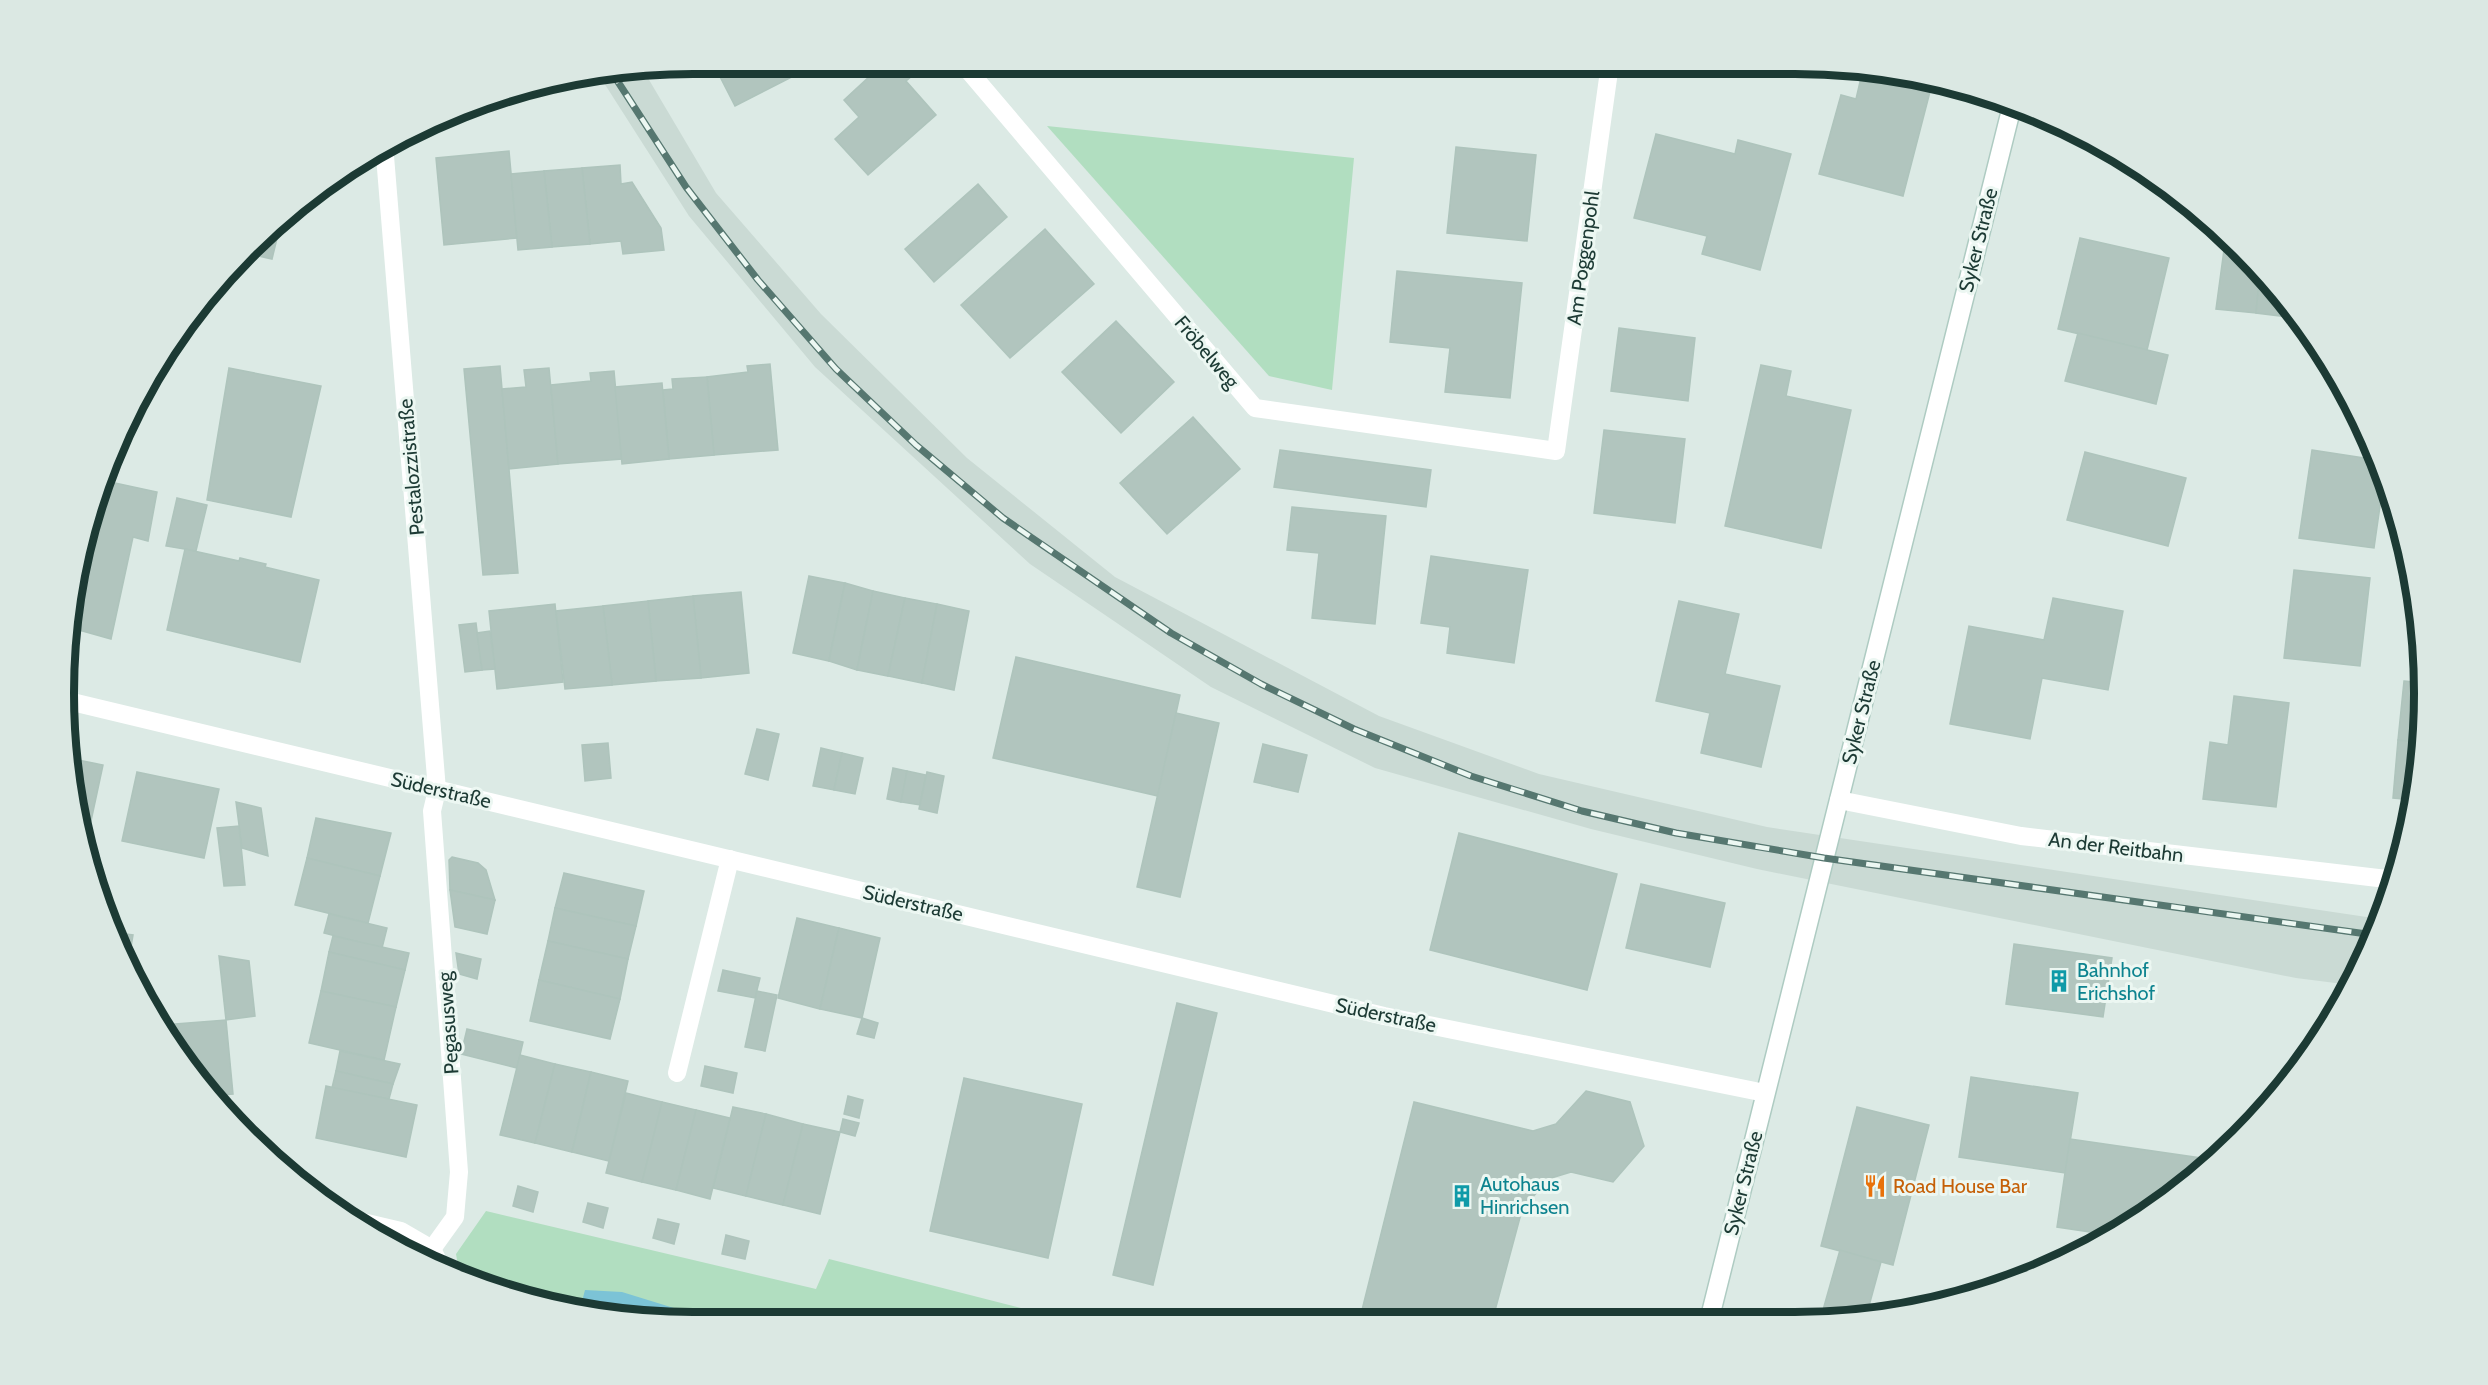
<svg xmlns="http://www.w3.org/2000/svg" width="2488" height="1385" font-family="Cabin,sans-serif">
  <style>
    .built { fill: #cadad4 }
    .green { fill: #b1dec0 }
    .water { fill: #7cc3d6 }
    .building { fill: #b1c5be; stroke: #aec4bc; stroke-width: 1.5 }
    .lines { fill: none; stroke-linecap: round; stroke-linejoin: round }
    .secondary-casing { stroke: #aecbc2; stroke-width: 21 }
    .lane { stroke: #fff; stroke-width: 18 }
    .street { stroke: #fff; stroke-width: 18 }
    .secondary { stroke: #fff; stroke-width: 18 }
    .rail-casing { stroke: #567770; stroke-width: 7 }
    .rail { stroke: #ecf7f2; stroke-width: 4.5; stroke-dasharray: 14; stroke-linecap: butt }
    .labels { text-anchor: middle; stroke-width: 6; stroke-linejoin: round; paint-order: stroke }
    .street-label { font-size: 20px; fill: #1c3a34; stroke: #ecf7f2 }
    .culture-label { font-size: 20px; fill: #0d838f; stroke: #ecf7f2; text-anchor: start }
    .food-label { font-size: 20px; fill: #c56008; stroke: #ecf7f2; text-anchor: start }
    .rim { fill: none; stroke: #1c3a34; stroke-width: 8 }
  </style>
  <rect width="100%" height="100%" fill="#dceae5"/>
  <!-- built -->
  <polygon class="built" points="642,68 716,193 821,314 967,458 1115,577 1379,716 1539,774 1767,827 2380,919 2351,985 2296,978 1757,869 1591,829 1375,768 1211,687 1030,564 815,367 689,216 597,72"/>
  <!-- green -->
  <g class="green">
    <polygon points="1047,126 1354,158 1332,390 1269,376"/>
    <polygon points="486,1211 816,1289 829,1259 1064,1319 652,1321 529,1300 459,1271 456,1254"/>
  </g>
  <!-- water -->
  <polygon class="water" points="585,1290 622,1292 690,1313 732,1320 652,1321 580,1309"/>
  <!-- building -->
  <g class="building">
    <polygon points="713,63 819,63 735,106"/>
    <polygon points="884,63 920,63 923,67 906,81 936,115 868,175 835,139 859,117 844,100"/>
    <polygon points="1863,69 1933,80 1903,196 1819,174 1841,95 1856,99"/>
    <polygon points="1656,134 1735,154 1738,140 1791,154 1760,270 1702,254 1707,236 1634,218"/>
    <polygon points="1456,147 1536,155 1527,241 1447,233"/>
    <polygon points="509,151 517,238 444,245 436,158"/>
    <polygon points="620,165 621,184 632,182 661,228 664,250 623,254 621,241 590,244 582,168"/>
    <polygon points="582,168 590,244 552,247 544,171"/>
    <polygon points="544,171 552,247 518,250 511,174"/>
    <polygon points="978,184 1007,217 934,282 905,249"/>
    <polygon points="282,218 272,259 245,253"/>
    <polygon points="1045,229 1094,284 1010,358 961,305"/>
    <polygon points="2226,235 2260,272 2256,313 2216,309"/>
    <polygon points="2080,238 2169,258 2147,350 2058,329"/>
    <polygon points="1397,271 1522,283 1510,398 1445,392 1450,348 1390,342"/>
    <polygon points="2260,272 2295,309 2297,318 2256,313"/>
    <polygon points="1116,321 1174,382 1121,433 1062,372"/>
    <polygon points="1619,328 1695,338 1688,401 1611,391"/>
    <polygon points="2078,333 2168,355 2156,404 2065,381"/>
    <polygon points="770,364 778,450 714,455 707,377 748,372 747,366"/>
    <polygon points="1761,365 1791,371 1786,396 1851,410 1821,548 1725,526"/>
    <polygon points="500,366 518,573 483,575 464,369"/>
    <polygon points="229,368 321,386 291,517 207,500"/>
    <polygon points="549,368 558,464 509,469 502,389 526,387 524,370"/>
    <polygon points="614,371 622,459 558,464 551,385 591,381 590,373"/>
    <polygon points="707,377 714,455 669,459 663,390 673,389 672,379"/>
    <polygon points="662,383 669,459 622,464 615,387"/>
    <polygon points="1193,417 1240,469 1167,534 1120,483"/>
    <polygon points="1604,430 1685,439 1675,523 1594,513"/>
    <polygon points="1280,450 1431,470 1426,507 1274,487"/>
    <polygon points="2312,450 2377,460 2384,478 2374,548 2299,538"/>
    <polygon points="2085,452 2186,478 2168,546 2067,520"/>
    <polygon points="101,480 157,492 148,541 133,537 111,639 68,627 84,530"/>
    <polygon points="177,498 207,505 196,551 166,546"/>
    <polygon points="1292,507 1386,516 1375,624 1312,618 1319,553 1287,550"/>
    <polygon points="185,549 239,561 240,558 266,564 265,567 319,580 300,662 167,630"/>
    <polygon points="1431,556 1528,570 1514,663 1447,653 1450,627 1421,623"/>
    <polygon points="2294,570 2370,578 2360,666 2284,658"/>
    <polygon points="809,576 845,583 829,661 793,653"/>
    <polygon points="845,583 873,591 857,670 829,661"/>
    <polygon points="873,591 905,598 888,676 857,670"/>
    <polygon points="741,592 749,673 701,678 693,596"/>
    <polygon points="693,596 701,678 656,681 648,601"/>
    <polygon points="905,598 937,604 922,683 888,676"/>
    <polygon points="2053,598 2123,611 2108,690 2042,678 2030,739 1950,724 1969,626 2044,640"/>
    <polygon points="648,601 656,681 612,685 603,606"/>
    <polygon points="1679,601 1739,614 1725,674 1780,686 1761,767 1701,753 1710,713 1656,701"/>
    <polygon points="555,604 563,682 497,689 489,611"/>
    <polygon points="937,604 969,611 954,690 922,683"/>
    <polygon points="603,606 612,685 565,689 556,611"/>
    <polygon points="476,623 482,670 465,672 459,625"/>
    <polygon points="490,631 495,669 482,670 477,633"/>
    <polygon points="1016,657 1180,695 1158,796 993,758"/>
    <polygon points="2404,681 2423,683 2421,743 2398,740"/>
    <polygon points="2234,696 2289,703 2276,807 2203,799 2210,742 2228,745"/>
    <polygon points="1176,713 1219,723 1180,897 1137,887"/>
    <polygon points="757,729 779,734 768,780 745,774"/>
    <polygon points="2398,740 2421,743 2420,774 2414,800 2393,798"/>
    <polygon points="608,743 611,778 585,781 582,745"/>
    <polygon points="1263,744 1307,755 1298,792 1254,782"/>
    <polygon points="821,748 842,753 834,790 813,786"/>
    <polygon points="842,753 863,758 855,794 834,790"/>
    <polygon points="68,758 103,765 85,849 83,849"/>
    <polygon points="893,768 907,771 901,802 887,799"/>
    <polygon points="907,771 926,775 920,805 901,802"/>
    <polygon points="137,772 219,789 204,858 122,841"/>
    <polygon points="927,772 944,776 937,813 919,809"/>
    <polygon points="236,802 261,808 268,856 242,848"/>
    <polygon points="316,818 391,833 380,876 307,858"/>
    <polygon points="239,826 245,885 224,886 217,828"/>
    <polygon points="1459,833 1617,874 1587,990 1430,950"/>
    <polygon points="452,857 478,863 486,870 495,900 450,890 449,860"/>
    <polygon points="307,858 380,876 368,923 295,905"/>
    <polygon points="564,873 644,891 636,926 555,908"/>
    <polygon points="1641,884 1725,903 1710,967 1626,948"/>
    <polygon points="450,890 495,900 487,934 455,927"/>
    <polygon points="555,908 636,926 628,959 548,941"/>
    <polygon points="329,914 387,928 382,948 324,933"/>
    <polygon points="797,918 839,928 820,1009 778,998"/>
    <polygon points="839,928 880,938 862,1018 820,1009"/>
    <polygon points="110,932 133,935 128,965 111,934"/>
    <polygon points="333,936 409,953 405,970 329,952"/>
    <polygon points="548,941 628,959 620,999 539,980"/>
    <polygon points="2014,944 2112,958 2103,1017 2006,1004"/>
    <polygon points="329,952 405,970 396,1007 321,991"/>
    <polygon points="456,953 481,959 477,979 459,974"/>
    <polygon points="219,956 249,961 255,1016 226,1020"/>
    <polygon points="723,970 760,978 755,998 718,991"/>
    <polygon points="539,980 620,999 610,1039 530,1021"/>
    <polygon points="321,991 396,1007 384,1060 309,1043"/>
    <polygon points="757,991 777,995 765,1051 745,1047"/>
    <polygon points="1177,1003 1217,1013 1153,1285 1113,1275"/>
    <polygon points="862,1018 878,1023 874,1038 857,1034"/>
    <polygon points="226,1020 233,1094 210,1096 169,1042 163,1025"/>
    <polygon points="467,1029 523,1042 517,1068 461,1054"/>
    <polygon points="340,1051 400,1064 393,1084 336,1071"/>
    <polygon points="520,1055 555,1064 535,1143 500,1135"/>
    <polygon points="555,1064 591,1072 572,1152 535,1143"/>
    <polygon points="705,1066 737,1073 733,1093 701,1086"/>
    <polygon points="336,1071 393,1084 389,1099 332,1088"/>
    <polygon points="591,1072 628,1081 609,1161 572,1152"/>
    <polygon points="1971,1077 2078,1093 2065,1173 1959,1157"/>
    <polygon points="964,1078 1082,1104 1048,1258 930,1231"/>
    <polygon points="326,1086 417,1105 406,1157 316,1138"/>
    <polygon points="1586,1091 1630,1102 1644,1146 1613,1182 1571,1172 1548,1179 1522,1210 1493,1318 1360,1318 1414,1102 1533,1131 1556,1124"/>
    <polygon points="626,1093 662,1102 642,1182 606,1173"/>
    <polygon points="848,1096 863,1100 859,1118 844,1114"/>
    <polygon points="662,1102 696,1110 676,1190 642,1182"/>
    <polygon points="733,1107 766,1114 746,1196 713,1188"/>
    <polygon points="1857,1107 1929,1125 1893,1265 1821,1246"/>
    <polygon points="696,1110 730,1118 710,1199 676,1190"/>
    <polygon points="766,1114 803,1124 783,1205 746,1196"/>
    <polygon points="843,1119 859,1123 855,1136 840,1132"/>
    <polygon points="803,1124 840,1132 820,1214 783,1205"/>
    <polygon points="2070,1139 2201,1158 2200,1168 2146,1216 2110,1235 2057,1227"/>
    <polygon points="518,1186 538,1192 533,1212 513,1206"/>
    <polygon points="588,1203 608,1208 603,1228 583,1222"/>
    <polygon points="658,1219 679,1224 674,1244 653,1238"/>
    <polygon points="726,1235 749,1241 745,1259 722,1254"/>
    <polygon points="1840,1250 1881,1262 1866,1317 1821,1317"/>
  </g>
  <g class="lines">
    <!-- secondary casing -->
    <g class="secondary-casing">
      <polyline id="secondary" points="1710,1317 2012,106"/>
    </g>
    <!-- lane -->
    <polyline class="lane" points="677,1073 730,859"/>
    <!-- street -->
    <g class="street">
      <polyline points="962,63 1255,408 1556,451 1610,64"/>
      <polyline points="384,144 437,790 432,811 459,1172 455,1217 432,1249"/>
      <polyline points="64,700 1384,1016 1765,1093"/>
      <polyline points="1839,800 2021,836 2395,880"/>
      <polyline points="350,1219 401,1231 432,1249 439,1263"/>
    </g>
    <!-- secondary -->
    <use href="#secondary" class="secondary"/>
    <!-- rail casing -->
    <g class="rail-casing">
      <polyline id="rail" points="611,71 686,187 758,280 836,369 916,445 1003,518 1171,633 1261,684 1354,729 1471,776 1582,811 1676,833 1824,858 2374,935"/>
    </g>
    <!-- rail -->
    <use href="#rail" class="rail"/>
  </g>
  <!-- icons -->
  <defs>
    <g id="building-bare" transform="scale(1.8)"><path d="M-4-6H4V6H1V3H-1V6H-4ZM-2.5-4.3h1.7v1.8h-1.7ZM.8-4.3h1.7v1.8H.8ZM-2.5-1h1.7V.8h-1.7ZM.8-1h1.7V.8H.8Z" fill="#0f9aa8" stroke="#ecf7f2" stroke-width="2.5" paint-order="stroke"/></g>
    <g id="restaurant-bare" transform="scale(1.8)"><path d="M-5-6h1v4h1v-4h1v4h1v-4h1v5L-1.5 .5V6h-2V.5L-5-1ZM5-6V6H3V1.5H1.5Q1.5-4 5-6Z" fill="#e8710a" stroke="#ecf7f2" stroke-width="2.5" paint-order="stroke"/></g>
  </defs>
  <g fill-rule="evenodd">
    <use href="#building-bare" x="2059" y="981"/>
    <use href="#restaurant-bare" x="1875" y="1186"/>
    <use href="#building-bare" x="1462" y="1196"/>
  </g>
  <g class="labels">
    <!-- street labels -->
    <g class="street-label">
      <text transform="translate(1978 240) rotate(-76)" y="7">Syker Straße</text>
      <text transform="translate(1583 258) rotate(-82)" y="7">Am Poggenpohl</text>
      <text transform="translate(1207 352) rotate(50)" y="7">Fröbelweg</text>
      <text transform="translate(411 467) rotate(-95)" y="7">Pestalozzistraße</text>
      <text transform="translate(1861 712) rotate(-76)" y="7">Syker Straße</text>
      <text transform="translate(441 790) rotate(13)" y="7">Süderstraße</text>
      <text transform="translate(2116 847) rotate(7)" y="7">An der Reitbahn</text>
      <text transform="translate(913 903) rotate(13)" y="7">Süderstraße</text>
      <text transform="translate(1386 1015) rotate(12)" y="7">Süderstraße</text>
      <text transform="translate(448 1023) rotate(-94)" y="7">Pegasusweg</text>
      <text transform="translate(1743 1183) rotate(-76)" y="7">Syker Straße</text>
    </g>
    <!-- culture labels -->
    <g class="culture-label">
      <text x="2077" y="977">Bahnhof<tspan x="2077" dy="23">Erichshof</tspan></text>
      <text x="1480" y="1191">Autohaus<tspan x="1480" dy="23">Hinrichsen</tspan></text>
    </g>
    <!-- food labels -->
    <g class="food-label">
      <text x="1893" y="1193">Road House Bar</text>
    </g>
  </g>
  <!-- crop -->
  <path d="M0 0H2488V1385H0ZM693 74H1795A619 619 0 0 1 2414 693V693A619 619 0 0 1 1795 1312H693A619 619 0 0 1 74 693V693A619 619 0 0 1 693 74Z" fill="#dbe8e3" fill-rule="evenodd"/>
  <path class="rim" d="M693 74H1795A619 619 0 0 1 2414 693V693A619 619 0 0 1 1795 1312H693A619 619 0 0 1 74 693V693A619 619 0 0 1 693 74Z"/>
</svg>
